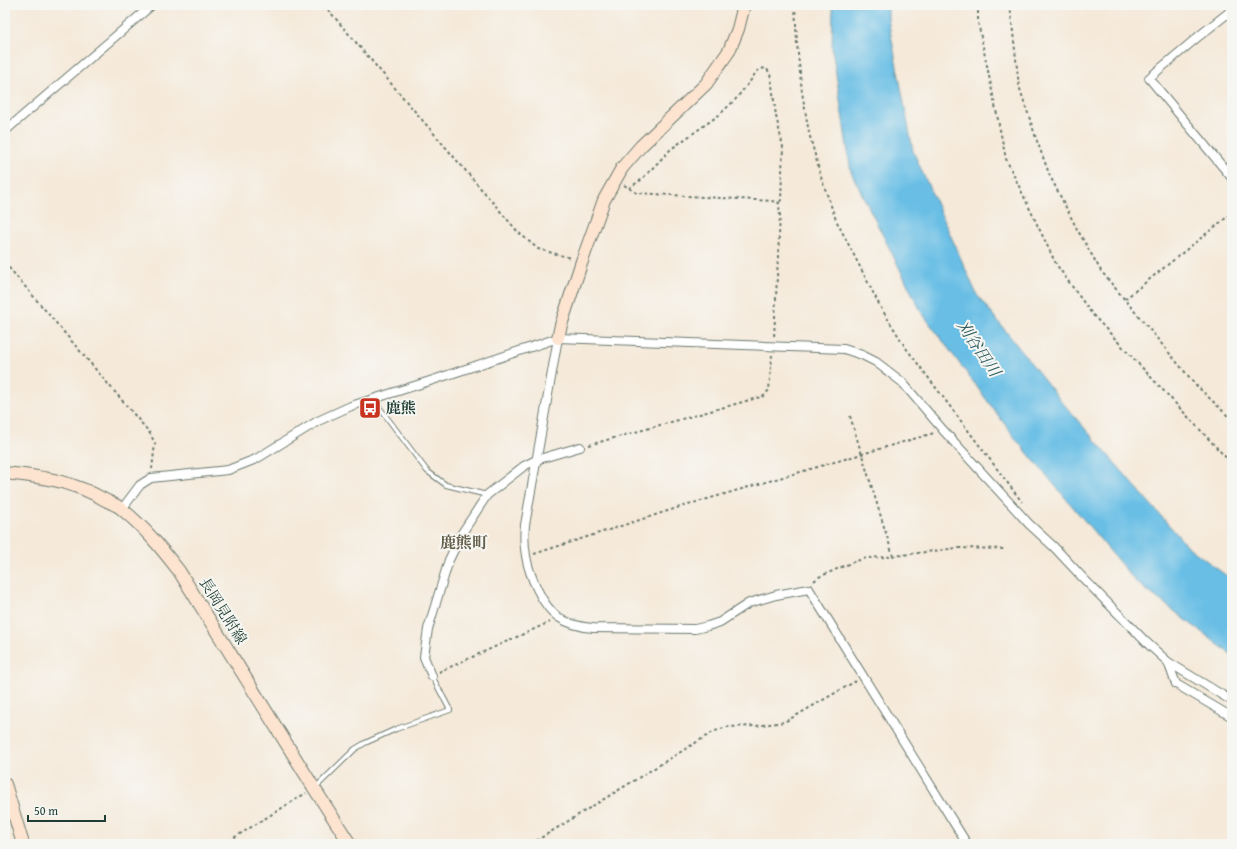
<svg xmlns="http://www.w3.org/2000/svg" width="1237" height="849" font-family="'Gentium Book Plus','Noto Serif JP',serif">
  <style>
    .water { fill: #68bee5; stroke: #447e8c }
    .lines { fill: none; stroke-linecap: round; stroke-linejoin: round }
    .lane-casing { stroke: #6a796e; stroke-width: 6 }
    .street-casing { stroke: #6a796e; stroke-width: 10 }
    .secondary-casing { stroke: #6a796e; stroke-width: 14 }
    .path { stroke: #6a796e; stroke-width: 2; stroke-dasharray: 3 3; stroke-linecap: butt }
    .lane { stroke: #fff; stroke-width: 4 }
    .street { stroke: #fff; stroke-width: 8 }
    .secondary { stroke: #fde4d0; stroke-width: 12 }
    .labels { text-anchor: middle; stroke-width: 4; stroke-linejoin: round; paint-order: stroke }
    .poi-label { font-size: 15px; font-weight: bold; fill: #1f3d34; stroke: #f6f6f2; text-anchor: start }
    .street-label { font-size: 15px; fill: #1f3d34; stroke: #f6f6f2 }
    .water-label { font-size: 16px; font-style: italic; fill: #315d60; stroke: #f6f6f2 }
    .neighbourhood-label { font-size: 16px; font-weight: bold; fill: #635f4a; stroke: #f6f6f2 }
  </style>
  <rect width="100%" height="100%" fill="#f6f6f2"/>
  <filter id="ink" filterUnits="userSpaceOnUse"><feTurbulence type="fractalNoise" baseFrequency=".025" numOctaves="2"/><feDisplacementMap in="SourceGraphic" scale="8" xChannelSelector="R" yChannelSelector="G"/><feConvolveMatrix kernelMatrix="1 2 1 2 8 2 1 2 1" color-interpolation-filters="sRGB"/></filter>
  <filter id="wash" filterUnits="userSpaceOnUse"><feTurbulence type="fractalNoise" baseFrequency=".012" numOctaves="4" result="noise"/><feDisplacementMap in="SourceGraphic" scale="16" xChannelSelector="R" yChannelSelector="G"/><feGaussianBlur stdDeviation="0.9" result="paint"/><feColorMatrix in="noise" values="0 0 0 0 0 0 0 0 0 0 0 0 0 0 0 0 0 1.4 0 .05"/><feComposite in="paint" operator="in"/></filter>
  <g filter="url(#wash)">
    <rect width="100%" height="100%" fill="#f5e9d9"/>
    <!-- water -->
    <polygon class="water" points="833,5 888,5 888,19 913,151 977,295 1061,401 1187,546 1232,580 1232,655 1136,582 1015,438 922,313 851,172 832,48"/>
  </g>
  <g filter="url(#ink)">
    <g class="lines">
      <!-- lane casing -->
      <g class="lane-casing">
        <g id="lane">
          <polyline points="373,399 427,471 446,485 487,495"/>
          <polyline points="315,788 355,749 365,743 396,729 450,710 432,676"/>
        </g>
      </g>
      <!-- street casing -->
      <g class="street-casing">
        <g id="street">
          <polyline points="1232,10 1199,36 1149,78 1232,178"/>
          <polyline points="5,131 152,5"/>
          <path d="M558 338 525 525C524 535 524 545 526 556 529 574 542 606 558 617 569 624 580 627 593 628L695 629 708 626 720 622 749 603 776 595 809 589 967 844"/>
          <polyline points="122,509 140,485 151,478 228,470 256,459 318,421 351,406 433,380 558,338 844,349 862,355 876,362 902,382 943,430 1029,524 1054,547 1083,578 1146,642 1168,662 1232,701"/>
          <polyline points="1168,662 1176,684 1232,717"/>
          <polyline points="432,676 424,657 428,629 449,560 462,533 487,495 524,466 536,460 580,447"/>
        </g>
      </g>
      <!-- secondary casing -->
      <g class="secondary-casing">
        <g id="secondary">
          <polyline points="558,338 561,325 582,261 604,200 622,168 641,146 706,84 729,51 738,29 744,5"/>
          <path d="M5 473C44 477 73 481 107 501 113 504 119 506 123 510 145 528 162 549 179 571L314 788 350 844"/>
          <polyline points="5,784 23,844"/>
        </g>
      </g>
      <!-- path -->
      <g class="path">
        <polyline points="324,5 518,232 538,249 571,258"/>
        <polyline points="795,5 797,44 802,92 809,133 821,177 836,220 881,308 906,348 1022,502"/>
        <polyline points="978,5 978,22 1006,159 1056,264 1092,314 1232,464"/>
        <polyline points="1010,5 1019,86 1037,141 1050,176 1077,229 1101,271 1195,384 1232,420"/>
        <polyline points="624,185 637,193 772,201 779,203 780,216 774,338"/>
        <polyline points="629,188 641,180 671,149 719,115 735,100 751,80 756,72 761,69 766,68 769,72 771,77 776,116 783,147 781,200 779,203"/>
        <polyline points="5,263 149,432 155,443 152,469"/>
        <polyline points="1125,299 1232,213"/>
        <polyline points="850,416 893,556"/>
        <polyline points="589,445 764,396 769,390 772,355"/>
        <polyline points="534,554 680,507 934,433"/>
        <polyline points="814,581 819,577 853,562 867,558 887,557 957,548 1004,549"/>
        <polyline points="439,672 550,622"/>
        <polyline points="224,844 306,793"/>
        <polyline points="531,844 713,732 726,727 756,726 784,722 799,714 856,681"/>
      </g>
      <!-- lane -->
      <use href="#lane" class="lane"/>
      <!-- street -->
      <use href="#street" class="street"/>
      <!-- secondary -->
      <use href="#secondary" class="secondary"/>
    </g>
  </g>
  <!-- icons -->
  <defs>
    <g id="bus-square" transform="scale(1.15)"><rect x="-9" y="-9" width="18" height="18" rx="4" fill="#c8321e" stroke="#f6f6f2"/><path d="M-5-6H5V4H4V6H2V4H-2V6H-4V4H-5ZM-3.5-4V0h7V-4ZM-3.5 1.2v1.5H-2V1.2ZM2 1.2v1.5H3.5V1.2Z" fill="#fff"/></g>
  </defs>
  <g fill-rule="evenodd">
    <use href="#bus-square" x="370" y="408"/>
  </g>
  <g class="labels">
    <!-- poi labels -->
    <g class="poi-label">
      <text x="386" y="413">鹿熊</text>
    </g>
    <!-- street labels -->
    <g class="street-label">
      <text transform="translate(223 611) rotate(58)" y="5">長岡見附線</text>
    </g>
    <!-- water labels -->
    <g class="water-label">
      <text transform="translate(979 348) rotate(56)" y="6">刈谷田川</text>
    </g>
    <!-- neighbourhood labels -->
    <g class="neighbourhood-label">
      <text x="464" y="548">鹿熊町</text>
    </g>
  </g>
  <!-- margin -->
  <rect width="1237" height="849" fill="none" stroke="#f6f6f2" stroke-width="20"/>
  <!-- scale -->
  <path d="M28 815v6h77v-6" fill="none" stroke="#1f3d34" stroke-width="2"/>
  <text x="34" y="815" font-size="12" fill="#1f3d34" stroke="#f6f6f2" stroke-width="3" paint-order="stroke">50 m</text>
</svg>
